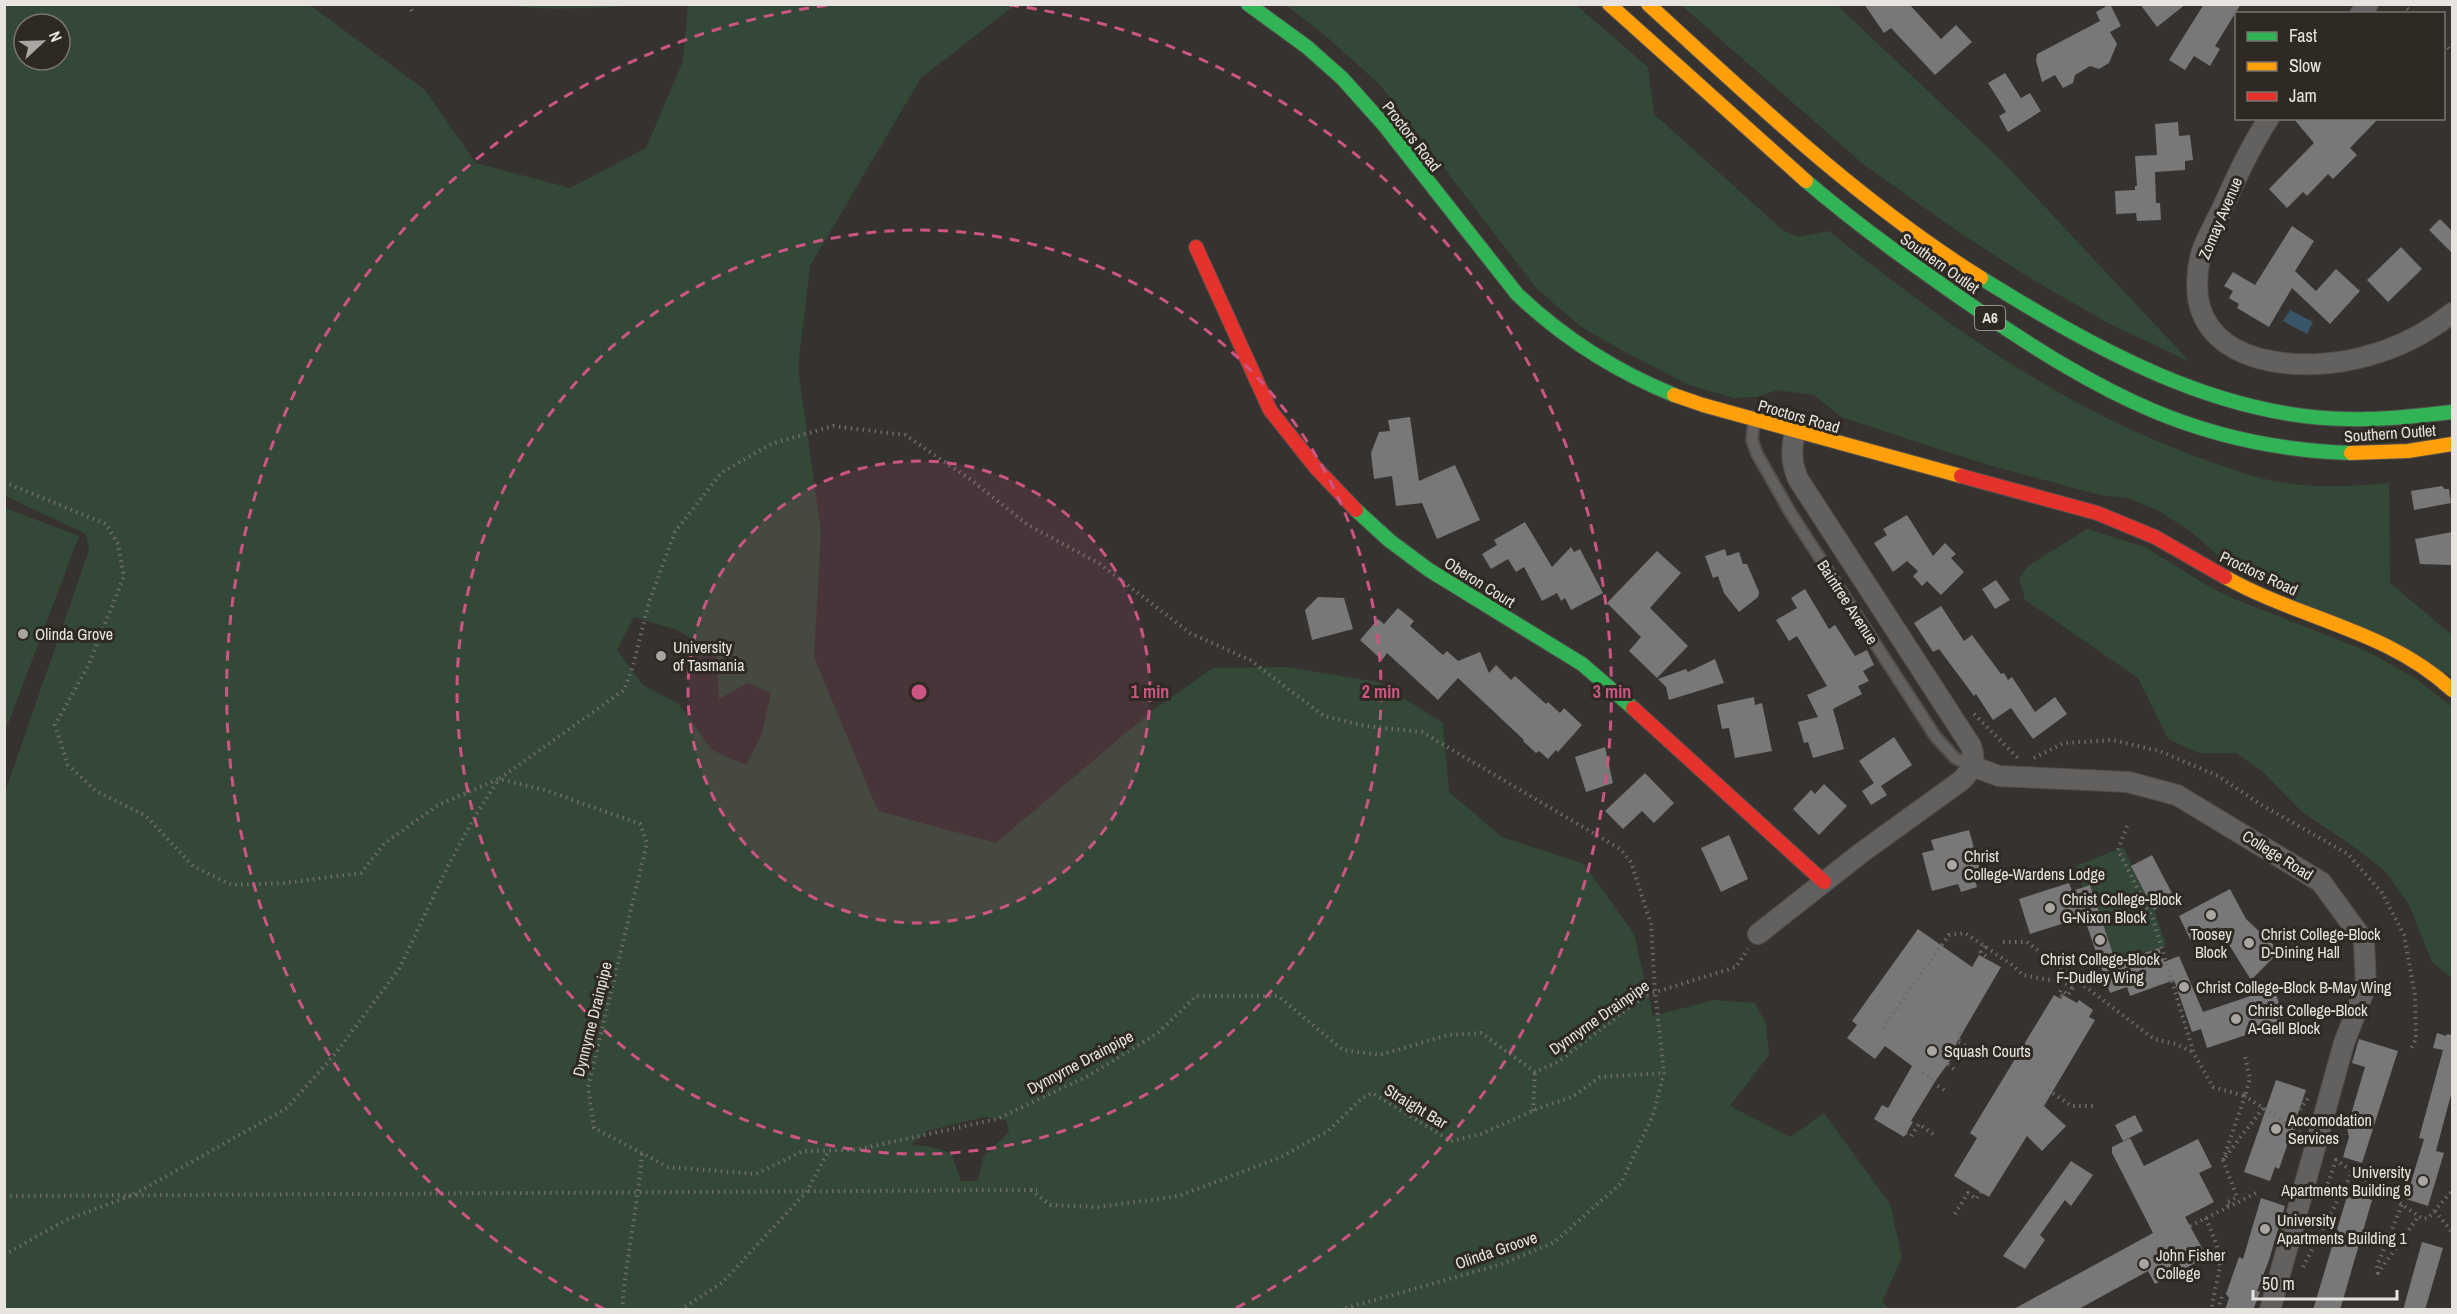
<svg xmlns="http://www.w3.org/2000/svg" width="2457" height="1314" font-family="'Archivo Narrow',sans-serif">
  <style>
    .green { fill: #344837; fill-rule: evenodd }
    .water { fill: #385667 }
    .building { fill: #797878 }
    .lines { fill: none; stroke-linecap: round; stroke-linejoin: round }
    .lane-casing { stroke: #514e4c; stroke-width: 14 }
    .street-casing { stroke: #514e4c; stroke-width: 22 }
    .fast-casing { stroke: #514e4c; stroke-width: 16 }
    .slow-casing { stroke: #514e4c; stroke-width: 16 }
    .jam-casing { stroke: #514e4c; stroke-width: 16 }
    .path { stroke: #6e6c6a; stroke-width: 4; stroke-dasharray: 1.5 4.5; stroke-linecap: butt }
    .lane { stroke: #626160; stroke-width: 10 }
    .street { stroke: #626160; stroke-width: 20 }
    .fast { stroke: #30b455; stroke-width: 14 }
    .slow { stroke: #ff9f0a; stroke-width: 14 }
    .jam { stroke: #e5322d; stroke-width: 14 }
    .ring { fill: none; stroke: #cd5583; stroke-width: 3; stroke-dasharray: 10 8 }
    .poi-dot { fill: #a9a6a1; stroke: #2e2922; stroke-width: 2 }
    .labels { text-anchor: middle; stroke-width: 6; stroke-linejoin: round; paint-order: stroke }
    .shield { fill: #2e2922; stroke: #b0aca6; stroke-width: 1.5 }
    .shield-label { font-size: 15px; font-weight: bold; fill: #e7e4df }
    .street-label { font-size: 16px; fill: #e7e4df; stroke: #2e2922 }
    .poi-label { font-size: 16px; fill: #e7e4df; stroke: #2e2922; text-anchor: start }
    .centre { fill: #cd5583; stroke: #2e2922; stroke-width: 3 }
    .ring-label { font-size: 18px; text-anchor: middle; font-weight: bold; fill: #cd5583; stroke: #2e2922; stroke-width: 6; stroke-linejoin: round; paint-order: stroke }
  </style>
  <rect width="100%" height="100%" fill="#35322f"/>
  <!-- green -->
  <g class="green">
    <path d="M5 4 310 5 425 90 476 163 570 188 646 148 683 61 688 5H1015L921 78 810 266 798 368 821 532 814 657 878 811 996 843 1153 710 1213 668 1287 667 1378 682 1443 723 1449 792 1502 837 1584 864 1634 934 1653 1016 1714 1000 1755 1003 1766 1024 1769 1055 1730 1106 1790 1137 1824 1113 1890 1204 1902 1257 1882 1302 1890 1309H5V792L89 550 86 534 5 496ZM24 24H60V60H24ZM634 617 677 630 716 653 719 699 747 683 771 693 762 734 746 765 712 750 679 704 643 685 617 650ZM984 1117 1006 1120 1009 1132 983 1157 978 1181H961L951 1153 928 1146 911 1145 927 1131Z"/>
    <path d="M505 5V4L644 5C598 8 551 11 505 5Z"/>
    <path d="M1286 5H1576L1648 67 1654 114 1784 231 1797 237 1829 231C1942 322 2064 410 2203 459 2229 468 2257 479 2285 483 2319 488 2355 486 2389 483L2390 583 2452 635V676L2261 583 2221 558 2190 531 2159 511 2128 498 2100 495 1992 466 1929 446 1841 417 1814 395 1777 390 1757 397 1734 398 1689 385 1625 352 1580 326 1537 289 1380 85 1327 37Z"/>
    <polygon points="1681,5 1837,5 2003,162 2190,362 2108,323 2030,278 1960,233 1863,164"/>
    <polygon points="5,508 79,536 5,732 4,508"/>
    <polygon points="2087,529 2145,547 2210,587 2234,599 2367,651 2418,680 2452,707 2452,978 2432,962 2409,905 2385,871 2350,844 2302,812 2263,772 2236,753 2199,753 2168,739 2138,678 2025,600 2019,578 2028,566"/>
    <polygon points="2123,847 2154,910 2166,945 2116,963 2090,885 2083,887 2076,866"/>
  </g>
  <!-- water -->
  <polygon class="water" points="2290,310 2313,322 2307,334 2283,321"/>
  <!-- building -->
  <g class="building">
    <polygon points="1864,4 1909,4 1941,39 1956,25 1972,42 1935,75 1891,28 1884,33"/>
    <polygon points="2110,4 2121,26 2110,32 2117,44 2109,63 2099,69 2090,66 2075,75 2073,83 2063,88 2055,75 2042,82 2036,61 2037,54 2100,21 2096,12"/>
    <polygon points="2140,4 2186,4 2157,27"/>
    <polygon points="2204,4 2241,4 2215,46 2220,49 2210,66 2194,56 2185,70 2169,60"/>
    <polygon points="2005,73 2021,98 2030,93 2041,111 2008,132 1999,116 2006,112 1988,83"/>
    <polygon points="2293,118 2379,118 2350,148 2357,155 2333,179 2328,174 2307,196 2303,192 2287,208 2269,189 2314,143"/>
    <polygon points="2178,122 2179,136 2190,135 2193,160 2185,161 2185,170 2155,172 2156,203 2160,203 2161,220 2137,221 2136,213 2116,214 2115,191 2135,190 2135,186 2137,186 2135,156 2157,155 2155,124"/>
    <polygon points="2440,219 2452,231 2452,253 2429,230"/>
    <polygon points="2292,226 2314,241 2295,271 2316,291 2336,269 2360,291 2330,324 2292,288 2269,327 2237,308 2239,304 2229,298 2233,291 2224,286 2233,272 2255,285"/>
    <polygon points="2401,247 2422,269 2388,302 2367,280"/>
    <polygon points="1410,417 1419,481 1455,465 1480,520 1437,539 1422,503 1396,506 1392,476 1374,479 1371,453 1379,432 1390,431 1388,420"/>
    <polygon points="2442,486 2445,489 2449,489 2451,503 2414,510 2411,491"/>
    <polygon points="1907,515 1933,556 1945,543 1956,554 1951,558 1964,572 1941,595 1927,581 1922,586 1913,576 1918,571 1907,561 1893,572 1874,543 1887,535 1883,529"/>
    <polygon points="1525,522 1552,567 1571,547 1574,552 1580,549 1603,593 1571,610 1565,598 1561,601 1557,593 1542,601 1524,567 1516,572 1508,559 1491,569 1482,554 1497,545 1494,540"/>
    <polygon points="2452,532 2452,565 2420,564 2415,539"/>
    <polygon points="1725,549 1727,556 1739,552 1743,564 1747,564 1759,592 1758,597 1739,612 1724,593 1718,576 1713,578 1705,556"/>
    <polygon points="1657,551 1681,573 1650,608 1688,646 1657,678 1629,651 1641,637 1607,603"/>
    <polygon points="1996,580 2010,600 1995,609 1982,589"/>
    <polygon points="1805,589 1829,629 1835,625 1855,656 1867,650 1874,665 1863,671 1869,681 1858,686 1862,694 1833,709 1844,749 1813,758 1808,742 1804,743 1798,722 1818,717 1807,695 1827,686 1797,636 1789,641 1776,620 1797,608 1791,598"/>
    <polygon points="1318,597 1344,598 1353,629 1312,640 1305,610"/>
    <polygon points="1941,606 1964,641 1972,635 2001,674 2004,673 2008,680 2012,677 2035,712 2055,697 2067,714 2033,739 2011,708 1993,720 1976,694 1974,696 1939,649 1933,652 1914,623"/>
    <polygon points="1398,608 1414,621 1410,626 1443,655 1447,651 1458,661 1480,652 1489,673 1496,665 1511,680 1515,676 1546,704 1548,702 1560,713 1564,708 1582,725 1558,752 1556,750 1548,759 1539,751 1536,753 1523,741 1524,740 1458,678 1438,700 1387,653 1382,660 1360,640 1378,619 1384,624"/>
    <polygon points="1715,659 1724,683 1669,700 1666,687 1658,679 1686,669 1688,672"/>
    <polygon points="1754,697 1755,705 1762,703 1772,751 1735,758 1729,728 1722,729 1717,705"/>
    <polygon points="1894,737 1912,765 1881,786 1887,795 1871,805 1862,791 1874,783 1859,761"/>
    <polygon points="1605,747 1613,783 1586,792 1575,757"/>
    <polygon points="1645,773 1674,803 1654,823 1642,811 1623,829 1605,811"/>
    <polygon points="1824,784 1847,806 1819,835 1793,809 1811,790 1815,794"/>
    <polygon points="1969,830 1982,877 1975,879 1977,887 1961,892 1958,884 1932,891 1922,853 1934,850 1931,840"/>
    <polygon points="1729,835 1748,879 1721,892 1701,848"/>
    <polygon points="2152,855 2175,899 2154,910 2131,866"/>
    <polygon points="2069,883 2072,891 2090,885 2116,963 2159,948 2164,962 2179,956 2203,1012 2274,988 2285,1022 2207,1048 2201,1029 2192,1032 2174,980 2130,996 2127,987 2110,993 2084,917 2030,934 2019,899"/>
    <polygon points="2230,889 2246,919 2280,951 2251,980 2218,927 2191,941 2179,916"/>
    <polygon points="1918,929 1972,967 1979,955 2001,967 1956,1044 1960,1047 1936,1080 1911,1121 1913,1122 1904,1137 1874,1119 1882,1105 1888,1108 1912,1066 1885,1046 1875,1059 1847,1038 1857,1025 1852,1021"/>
    <polygon points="2054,995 2061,999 2063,995 2077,1003 2079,1000 2093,1010 2089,1017 2095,1020 2044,1106 2066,1126 2042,1151 2027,1136 1989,1197 1954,1176 1977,1138 1970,1133"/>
    <polygon points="2437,1033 2446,1036 2447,1034 2452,1035 2452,1091 2436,1151 2444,1153 2428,1206 2406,1199 2424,1139 2419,1138 2443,1050 2433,1048"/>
    <polygon points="2359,1039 2398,1051 2362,1163 2343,1157 2349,1137 2347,1128 2365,1067 2352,1063"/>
    <polygon points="2276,1080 2306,1090 2279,1169 2275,1167 2270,1181 2244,1172"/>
    <polygon points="2135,1115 2143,1131 2123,1141 2115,1125"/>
    <polygon points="2130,1138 2144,1166 2198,1139 2212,1167 2199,1173 2214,1202 2185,1217 2207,1257 2155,1284 2148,1271 2077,1310 2012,1310 2153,1233 2112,1153 2112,1147"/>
    <polygon points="2071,1161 2093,1175 2071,1206 2065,1200 2040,1235 2045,1240 2025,1269 2003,1256"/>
    <polygon points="2348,1193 2372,1200 2340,1310 2313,1310"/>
    <polygon points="2261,1198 2285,1206 2269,1260 2257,1291 2260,1292 2253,1310 2225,1310 2229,1298 2226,1294 2239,1257 2243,1259"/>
    <polygon points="2422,1242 2443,1248 2425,1310 2403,1310"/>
  </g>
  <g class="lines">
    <!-- lane casing -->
    <g class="lane-casing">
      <polyline id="lane" points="1754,420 1752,440 1757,454 1790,512 1935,736 1955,758 1972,766"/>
    </g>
    <!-- street casing -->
    <g class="street-casing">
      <g id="street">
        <polyline points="2360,14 2368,4"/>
        <path d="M2269 118C2250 147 2235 180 2221 211 2215 223 2208 236 2203 248 2197 265 2195 290 2200 307 2219 371 2316 371 2367 356 2397 348 2428 332 2452 313"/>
        <polyline points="1972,766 1999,776 2128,782 2177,795 2321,882 2364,941 2366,986 2344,1043 2270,1310"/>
        <path d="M1758 934 1861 853 1962 780C1972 770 1976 759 1971 746L1798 479C1791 462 1791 450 1795 432"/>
      </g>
    </g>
    <!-- fast casing -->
    <g class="fast-casing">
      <g id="fast">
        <path d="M1248 4 1307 47 1342 78 1384 125 1517 294C1563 338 1615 371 1674 395"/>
        <path d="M1806 181C1861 228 1919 269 1978 310 2101 393 2198 448 2351 453"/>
        <path d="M1981 278C2091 346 2214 417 2347 419 2383 420 2417 416 2452 412"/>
        <polyline points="1356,510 1390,541 1429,570 1582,664 1633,708"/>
      </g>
    </g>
    <!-- slow casing -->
    <g class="slow-casing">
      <g id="slow">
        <polyline points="1609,4 1806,181"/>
        <path d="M1648 4C1754 101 1858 201 1981 278"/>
        <polyline points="1674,395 1703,405 1961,476"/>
        <polyline points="2351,453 2408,451 2452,444"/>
        <path d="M2225 577C2299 619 2388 630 2452 690"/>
      </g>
    </g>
    <!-- jam casing -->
    <g class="jam-casing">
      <g id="jam">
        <polyline points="1196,247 1270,410 1316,468 1356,510"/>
        <polyline points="1961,476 2097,513 2155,537 2225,577"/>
        <polyline points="1633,708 1824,882"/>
      </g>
    </g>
    <!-- path -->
    <g class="path">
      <polyline points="409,4 413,14"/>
      <polyline points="2403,4 2413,14"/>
      <polyline points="2444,43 2452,52"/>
      <polyline points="4,482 106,524 118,544 124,576 89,664 55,725 68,765 96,791 146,816 193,866 232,885 285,883 361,873 384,844 438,805 499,779 545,790 640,824 647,843 588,1087 594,1128 668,1167 756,1174 803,1151 855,1150 997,1119 1088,1076 1158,1033 1196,996 1278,996 1343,1050 1380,1055 1448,1035 1481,1033 1535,1072 1558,1062 1646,995 1736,967 1748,949"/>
      <polyline points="1974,714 2018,758"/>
      <polyline points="2034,758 2064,743 2113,740 2162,752 2218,776 2260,804 2348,854 2382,893 2404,935 2415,995 2416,1039 2411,1049"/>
      <polyline points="2127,826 2118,850 2153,919 2194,1054 2213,1087 2245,1096 2250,1078 2245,1057"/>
      <polyline points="2003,942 2027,942 2154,1039 2176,1044 2194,1053"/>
      <polyline points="1985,946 1981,952 1988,958"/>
      <polyline points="2062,996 2059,994 2061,990 2068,995 2078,981"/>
      <polyline points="1879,1033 1949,935 1965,933 2012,965 2023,975 2065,983 2072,988"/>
      <polyline points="1959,1033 1961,1035 1957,1041 1969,1048"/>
      <polyline points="1948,1064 1956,1071"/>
      <polyline points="1922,1073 1932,1078 1930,1081 1946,1091"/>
      <polyline points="2048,1090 2072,1106 2094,1106"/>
      <polyline points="2263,1108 2223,1160 2245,1096 2300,1133"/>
      <polyline points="1533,1111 1535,1072"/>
      <polyline points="2289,1124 2308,1098"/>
      <polyline points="1906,1133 1911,1136 1919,1124 1933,1134"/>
      <polyline points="2223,1160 2237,1197 2226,1203 2229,1207"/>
      <polyline points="1031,1190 1050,1205 1098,1207 1179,1196 1281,1157 1328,1131 1361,1099 1372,1093 1451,1141 1481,1134 1539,1108 1572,1097 1600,1077 1664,1073"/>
      <polyline points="2324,1195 2336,1160 2423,1219 2428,1218 2452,1191"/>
      <polyline points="4,1196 1037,1190"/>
      <polyline points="2402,1205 2377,1266 2378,1273 2418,1217"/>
      <polyline points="2435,1211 2452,1232"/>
      <polyline points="1955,1214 1968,1193 1976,1199 1981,1192"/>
      <polyline points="2206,1218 2217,1246 2220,1266 2211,1310"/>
      <polyline points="2190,1226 2258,1192"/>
      <polyline points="4,1255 66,1220 133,1195 287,1108 335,1054 399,969 449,864 475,816 499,779 624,690 633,666 649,602 675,532 721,473 771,444 833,426 905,435 970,479 1028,525 1100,564 1190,633 1250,660 1324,716 1365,726 1422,732 1620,849 1631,862 1651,924 1655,991 1664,1073 1653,1115 1621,1183 1555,1242 1502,1264 1339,1310"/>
      <polyline points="2303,1267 2353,1171"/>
      <path d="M622 1310C626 1257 638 1206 642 1153"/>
      <polyline points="680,1310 722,1283 807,1191 829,1150"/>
      <polyline points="2218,1310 2223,1293"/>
    </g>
    <!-- lane -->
    <use href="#lane" class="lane"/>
    <!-- street -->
    <use href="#street" class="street"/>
    <!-- fast -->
    <use href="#fast" class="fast"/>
    <!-- slow -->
    <use href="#slow" class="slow"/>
    <!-- jam -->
    <use href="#jam" class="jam"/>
  </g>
  <!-- distance rings -->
  <circle cx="919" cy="692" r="231" fill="#cd5583" fill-opacity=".12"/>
  <g class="ring">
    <circle cx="919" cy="692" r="231"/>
    <circle cx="919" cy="692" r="462"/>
    <path d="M604 1309A693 693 0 0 1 829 5M1009 5A693 693 0 0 1 1234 1309"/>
  </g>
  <!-- markers -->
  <g class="poi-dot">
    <circle cx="23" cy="634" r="6"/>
    <circle cx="661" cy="656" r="6"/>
    <circle cx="1952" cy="865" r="6"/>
    <circle cx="2050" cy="908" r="6"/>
    <circle cx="2211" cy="915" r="6"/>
    <circle cx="2100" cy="940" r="6"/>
    <circle cx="2249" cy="943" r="6"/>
    <circle cx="2184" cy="987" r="6"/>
    <circle cx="2236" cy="1019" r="6"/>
    <circle cx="1932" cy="1051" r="6"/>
    <circle cx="2276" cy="1129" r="6"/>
    <circle cx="2423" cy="1181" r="6"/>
    <circle cx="2265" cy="1229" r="6"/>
    <circle cx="2144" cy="1264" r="6"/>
  </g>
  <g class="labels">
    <!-- shield labels -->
    <rect class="shield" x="1975" y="306" width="30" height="24" rx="4.5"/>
    <g class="shield-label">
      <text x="1990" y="323">A6</text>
    </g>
    <!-- street labels -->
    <g class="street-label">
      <text transform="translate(1412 136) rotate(52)" y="6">Proctors Road</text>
      <text transform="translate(2220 218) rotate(-67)" y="6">Zomay Avenue</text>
      <text transform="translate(1940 263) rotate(35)" y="6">Southern Outlet</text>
      <text transform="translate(1799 416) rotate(16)" y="6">Proctors Road</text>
      <text transform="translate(2390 433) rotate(-4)" y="6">Southern Outlet</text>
      <text transform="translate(2259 573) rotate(25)" y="6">Proctors Road</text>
      <text transform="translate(1480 582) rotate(32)" y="6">Oberon Court</text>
      <text transform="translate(1848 602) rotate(57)" y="6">Baintree Avenue</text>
      <text transform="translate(2278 855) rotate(32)" y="6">College Road</text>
      <text transform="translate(1599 1017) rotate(-35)" y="6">Dynnyrne Drainpipe</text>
      <text transform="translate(592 1019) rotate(-76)" y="6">Dynnyrne Drainpipe</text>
      <text transform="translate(1080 1062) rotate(-28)" y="6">Dynnyrne Drainpipe</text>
      <text transform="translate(1416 1106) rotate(31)" y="6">Straight Bar</text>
      <text transform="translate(1496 1250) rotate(-19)" y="6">Olinda Groove</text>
    </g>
    <!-- poi labels -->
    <g class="poi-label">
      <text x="35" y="640">Olinda Grove</text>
      <text x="673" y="653">University<tspan x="673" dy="18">of Tasmania</tspan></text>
      <text x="1964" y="862">Christ<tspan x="1964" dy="18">College-Wardens Lodge</tspan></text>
      <text x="2062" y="905">Christ College-Block<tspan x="2062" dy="18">G-Nixon Block</tspan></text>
      <text x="2211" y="940" text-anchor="middle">Toosey<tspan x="2211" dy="18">Block</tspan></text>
      <text x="2261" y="940">Christ College-Block<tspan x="2261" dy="18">D-Dining Hall</tspan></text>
      <text x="2100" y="965" text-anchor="middle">Christ College-Block<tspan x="2100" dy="18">F-Dudley Wing</tspan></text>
      <text x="2196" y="993">Christ College-Block B-May Wing</text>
      <text x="2248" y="1016">Christ College-Block<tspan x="2248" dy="18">A-Gell Block</tspan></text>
      <text x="1944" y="1057">Squash Courts</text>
      <text x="2288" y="1126">Accomodation<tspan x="2288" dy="18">Services</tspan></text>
      <text x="2411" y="1178" text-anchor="end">University<tspan x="2411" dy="18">Apartments Building 8</tspan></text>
      <text x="2277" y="1226">University<tspan x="2277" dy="18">Apartments Building 1</tspan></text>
      <text x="2156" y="1261">John Fisher<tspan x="2156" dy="18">College</tspan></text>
    </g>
  </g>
  <circle cx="919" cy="692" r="9" class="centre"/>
  <g class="ring-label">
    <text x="1150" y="698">1 min</text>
    <text x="1381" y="698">2 min</text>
    <text x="1612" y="698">3 min</text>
  </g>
  <!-- border -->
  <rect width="2457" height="1314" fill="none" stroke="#e7e4df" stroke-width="12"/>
  <!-- legend -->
  <rect x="2235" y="12" width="210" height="108" fill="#2e2922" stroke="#78746e" stroke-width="1.5"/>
  <rect x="2247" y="32" width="30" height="9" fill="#30b455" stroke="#78746e" stroke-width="1.5"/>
  <text x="2289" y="42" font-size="18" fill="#e7e4df">Fast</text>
  <rect x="2247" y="62" width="30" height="9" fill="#ff9f0a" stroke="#78746e" stroke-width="1.5"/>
  <text x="2289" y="72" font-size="18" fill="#e7e4df">Slow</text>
  <rect x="2247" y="92" width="30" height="9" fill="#e5322d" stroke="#78746e" stroke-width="1.5"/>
  <text x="2289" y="102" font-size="18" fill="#e7e4df">Jam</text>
  <!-- north arrow -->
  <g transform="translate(42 42) rotate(68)"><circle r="28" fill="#2e2922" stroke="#78746e" stroke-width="1.5"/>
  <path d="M0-4.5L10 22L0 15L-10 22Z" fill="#a9a6a1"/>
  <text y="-9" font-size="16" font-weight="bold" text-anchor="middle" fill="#e7e4df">N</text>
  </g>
  <!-- scale -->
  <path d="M2253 1290v9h144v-9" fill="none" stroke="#e7e4df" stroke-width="3"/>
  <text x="2262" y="1290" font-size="18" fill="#e7e4df" stroke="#2e2922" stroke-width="4.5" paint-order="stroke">50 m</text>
</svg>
